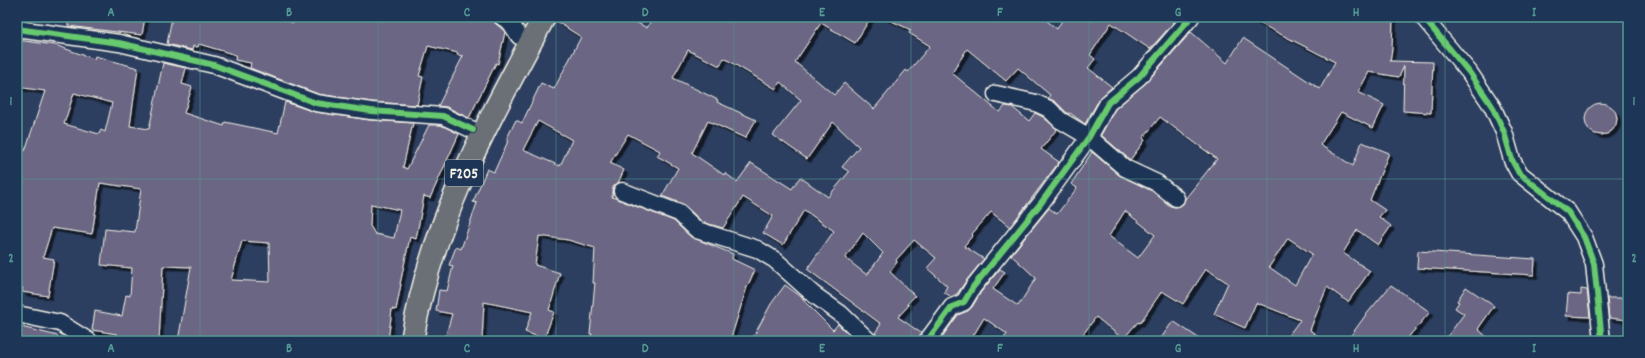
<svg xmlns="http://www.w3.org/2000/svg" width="1645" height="358" font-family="Dekko,sans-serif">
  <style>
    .building { fill: #6b6683; stroke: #f4f1e8; fill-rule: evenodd; filter: url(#shadow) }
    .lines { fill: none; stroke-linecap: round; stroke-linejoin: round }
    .minor-casing { stroke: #f4f1e8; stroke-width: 19 }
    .primary-casing { stroke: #f4f1e8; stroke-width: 25 }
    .minor { stroke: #1d3557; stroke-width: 16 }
    .primary { stroke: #6a7074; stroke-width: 22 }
    .cycleway-casing { stroke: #1d3557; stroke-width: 8 }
    .cycleway { stroke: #67ca6e; stroke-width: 6 }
    .grid { fill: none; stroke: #549b93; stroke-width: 1; stroke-opacity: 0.55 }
    .labels { text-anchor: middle; stroke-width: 3; stroke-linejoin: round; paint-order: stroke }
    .shield { fill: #1d3557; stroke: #b4b9bc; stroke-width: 1 }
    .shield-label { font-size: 15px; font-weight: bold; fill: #f4f1e8 }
    .neatline { fill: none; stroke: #549b93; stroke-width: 1.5 }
    .grid-label { font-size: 13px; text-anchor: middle; font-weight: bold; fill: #549b93 }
  </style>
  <defs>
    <filter id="shadow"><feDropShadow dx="3.5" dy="3.5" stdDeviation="0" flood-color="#0009"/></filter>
  </defs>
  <rect width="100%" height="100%" fill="#2d3f60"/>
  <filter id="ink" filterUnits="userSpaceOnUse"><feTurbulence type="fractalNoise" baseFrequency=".025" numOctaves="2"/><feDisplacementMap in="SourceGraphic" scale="8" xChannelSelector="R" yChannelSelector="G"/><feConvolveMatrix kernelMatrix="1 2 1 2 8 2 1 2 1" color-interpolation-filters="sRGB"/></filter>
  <g filter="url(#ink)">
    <!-- building -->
    <g class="building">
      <polygon points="68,17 145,17 142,35 68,26"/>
      <polygon points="172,17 274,17 294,23 297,17 486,17 493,19 494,22 505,32 498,64 496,63 469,118 447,107 438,106 463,56 457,55 458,53 428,46 419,76 423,77 417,105 372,102 318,94 250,68 251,63 235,60 236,55 199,44 198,47 193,46 192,50 167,44"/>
      <path d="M556 17H626L647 28 653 17H871L855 43 821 23 795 62 834 95 844 83 874 109 906 70 908 72 930 46 909 33 911 30 883 17H995L1002 23 1007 17H1042L1057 29 1064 17H1173L1176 20 1150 49 1111 23 1090 55 1095 59 1088 68 1112 87 1100 98 1085 124 1070 113 1069 114 1066 112 1056 102 1048 98 1050 95 1018 68 1006 81 967 49 952 73 998 111 1000 112 1005 106 1012 107 1029 121 1035 113 1043 117 1057 129 1041 149 1059 162 1010 227 991 212 972 234 973 235 964 246 984 259 966 281 957 294 951 297 944 292 947 286 927 268 936 258 914 240 896 260 897 262 890 272 915 296 907 304 909 305 898 317 921 333 918 341H883L875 333 881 324 807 269 834 231 804 210 783 245 763 233 773 216 743 197 723 228 702 222 683 204 662 196 678 168 657 156 660 151 628 134 610 163 624 170 618 183 613 187 612 197 674 221 691 237 733 254 732 259 755 270 747 287 730 341H591L592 334H590L595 283H593L595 248 568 240 539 236 535 265 560 273 549 310 554 312 544 339 525 332 532 312 484 302 482 341H444L452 314 436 311 439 290 447 291 453 266 449 265 456 247 461 249 477 203 473 202 487 169 494 172 509 139 507 138 516 120 522 123 541 83 554 89 581 37 556 21ZM688 50 720 66 724 58 776 89 780 82 801 100 773 135 807 159 833 122 859 147 842 167 849 172 828 197 800 177 792 189 751 163 737 182 725 173 724 175 692 153 708 121 745 138 756 120 717 102 718 100 673 78ZM538 121 572 140 560 166 523 150ZM863 233 883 253 867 275 845 258Z"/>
      <path d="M1247 17H1393L1392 49 1390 61 1433 62 1431 113 1403 111 1404 66 1399 77 1369 72 1358 92 1384 105 1373 128 1341 112 1320 145 1353 166 1362 142 1389 153 1370 200 1385 210 1379 217 1391 226 1378 245 1357 230 1343 253 1370 271 1348 302 1327 287 1310 330 1324 341H1284L1300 320 1260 304 1259 305 1256 303 1245 328 1214 314 1228 283 1206 269 1183 304 1162 291 1140 323 1138 322 1123 339 1096 317 1078 341H1002L1007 334 984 318 970 341H939L958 315 968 311 972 307 981 292 1000 269 1005 272 993 289 1018 306 1036 278 1011 255 1049 208 1057 214 1077 188 1071 184 1092 152 1119 175 1152 191 1170 206 1175 207 1183 204 1185 199 1217 159 1160 117 1143 138 1145 140 1130 160 1101 135 1115 109 1146 83 1191 32 1227 63 1243 38 1320 89 1335 62ZM1125 211 1155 235 1138 258 1109 236ZM1288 238 1312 254 1295 285 1269 267Z"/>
      <path d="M17 40 55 45 94 59 95 56 138 68 130 126 149 129 163 63 186 68 182 84 192 87 184 113 224 126 225 122 278 133 285 102 315 112 370 120 413 123 403 167 407 169 429 125H441L459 134 430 198 424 196 416 239 410 237 400 284H401L396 310 392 309 388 341H178L191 267 163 266 159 341H116L117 334 92 330 95 311 122 316 126 295 130 296 132 268 101 265 105 229 135 232 141 189 100 183 92 234 52 228 43 257 54 259 48 296 22 292 23 288 17 287V177L23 150 25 151 45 91 17 87ZM74 93 112 103 105 132 101 130 99 134 64 124ZM371 204 400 210 394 238 375 234 370 226ZM242 241 269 243 270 282 231 280Z"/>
      <circle cx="1601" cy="119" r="16"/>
      <polygon points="1418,251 1535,259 1534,275 1417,268"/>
      <polygon points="785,285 804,299 803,300 833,330 838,324 855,341 751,341 771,304"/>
      <polygon points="1391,285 1430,312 1405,341 1347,341 1365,316"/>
      <polygon points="1466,287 1494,306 1478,329 1491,341 1444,341 1464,314 1455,308 1459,302 1457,301"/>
      <polygon points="1581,289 1587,290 1590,317 1566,316 1568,294 1581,295"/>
      <polygon points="1607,298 1627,298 1628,320 1609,318"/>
      <polygon points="1173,321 1203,341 1159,341"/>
      <polygon points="17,326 58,336 57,341 17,341"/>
    </g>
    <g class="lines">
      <!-- minor casing -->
      <g class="minor-casing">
        <g id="minor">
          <polyline points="502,17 510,22 519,36"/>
          <polyline points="1423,17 1469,72 1492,106 1504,132 1512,160 1519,173 1568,212 1584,237 1594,264 1602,341"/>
          <polyline points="17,29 119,43 214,65 316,103 371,111 443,116 473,130"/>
          <polyline points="996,94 1036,103 1049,109 1060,120 1089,137 1125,168 1157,183 1176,198"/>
          <polyline points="622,191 679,213 697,230 757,249 775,260 813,294 841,314 869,341"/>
          <polyline points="17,314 60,323 89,341"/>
          <polyline points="927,341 952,307 964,302 973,287 1041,203 1089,137 1108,103 1139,77 1191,17"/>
        </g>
      </g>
      <!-- primary casing -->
      <g class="primary-casing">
        <path id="primary" d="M412 341C431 222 488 122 544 17"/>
      </g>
      <!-- minor -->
      <use href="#minor" class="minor"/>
      <!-- primary -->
      <use href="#primary" class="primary"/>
      <!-- cycleway casing -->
      <g class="cycleway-casing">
        <g id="cycleway">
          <polyline points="1423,17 1469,72 1492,106 1504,132 1512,160 1519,173 1568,212 1584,237 1594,264 1602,341"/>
          <polyline points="17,29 119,43 214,65 316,103 371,111 443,116 473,130"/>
          <polyline points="927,341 952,307 964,302 973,287 1041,203 1089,137 1108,103 1139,77 1191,17"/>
        </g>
      </g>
      <!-- cycleway -->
      <use href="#cycleway" class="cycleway"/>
    </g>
  </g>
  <!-- grid -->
  <path class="grid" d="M200 17V341M378 17V341M556 17V341M734 17V341M911 17V341M1089 17V341M1267 17V341M1445 17V341M17 179H1628"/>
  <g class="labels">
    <!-- shield labels -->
    <rect class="shield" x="445" y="160" width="38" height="26" rx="3"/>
    <g class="shield-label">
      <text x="464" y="178">F205</text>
    </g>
  </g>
  <!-- margin -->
  <rect width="1645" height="358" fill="none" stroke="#1d3557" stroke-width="44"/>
  <rect x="22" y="22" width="1601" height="314" class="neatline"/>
  <g class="grid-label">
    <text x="111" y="16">A</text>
    <text x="289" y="16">B</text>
    <text x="467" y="16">C</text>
    <text x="645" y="16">D</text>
    <text x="822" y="16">E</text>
    <text x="1000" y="16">F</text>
    <text x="1178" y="16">G</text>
    <text x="1356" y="16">H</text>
    <text x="1534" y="16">I</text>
    <text x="11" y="105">1</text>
    <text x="1634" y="105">1</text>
    <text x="11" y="262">2</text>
    <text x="1634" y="262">2</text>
    <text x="111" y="352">A</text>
    <text x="289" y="352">B</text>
    <text x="467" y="352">C</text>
    <text x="645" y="352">D</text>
    <text x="822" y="352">E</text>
    <text x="1000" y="352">F</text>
    <text x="1178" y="352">G</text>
    <text x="1356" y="352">H</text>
    <text x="1534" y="352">I</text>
  </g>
</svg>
